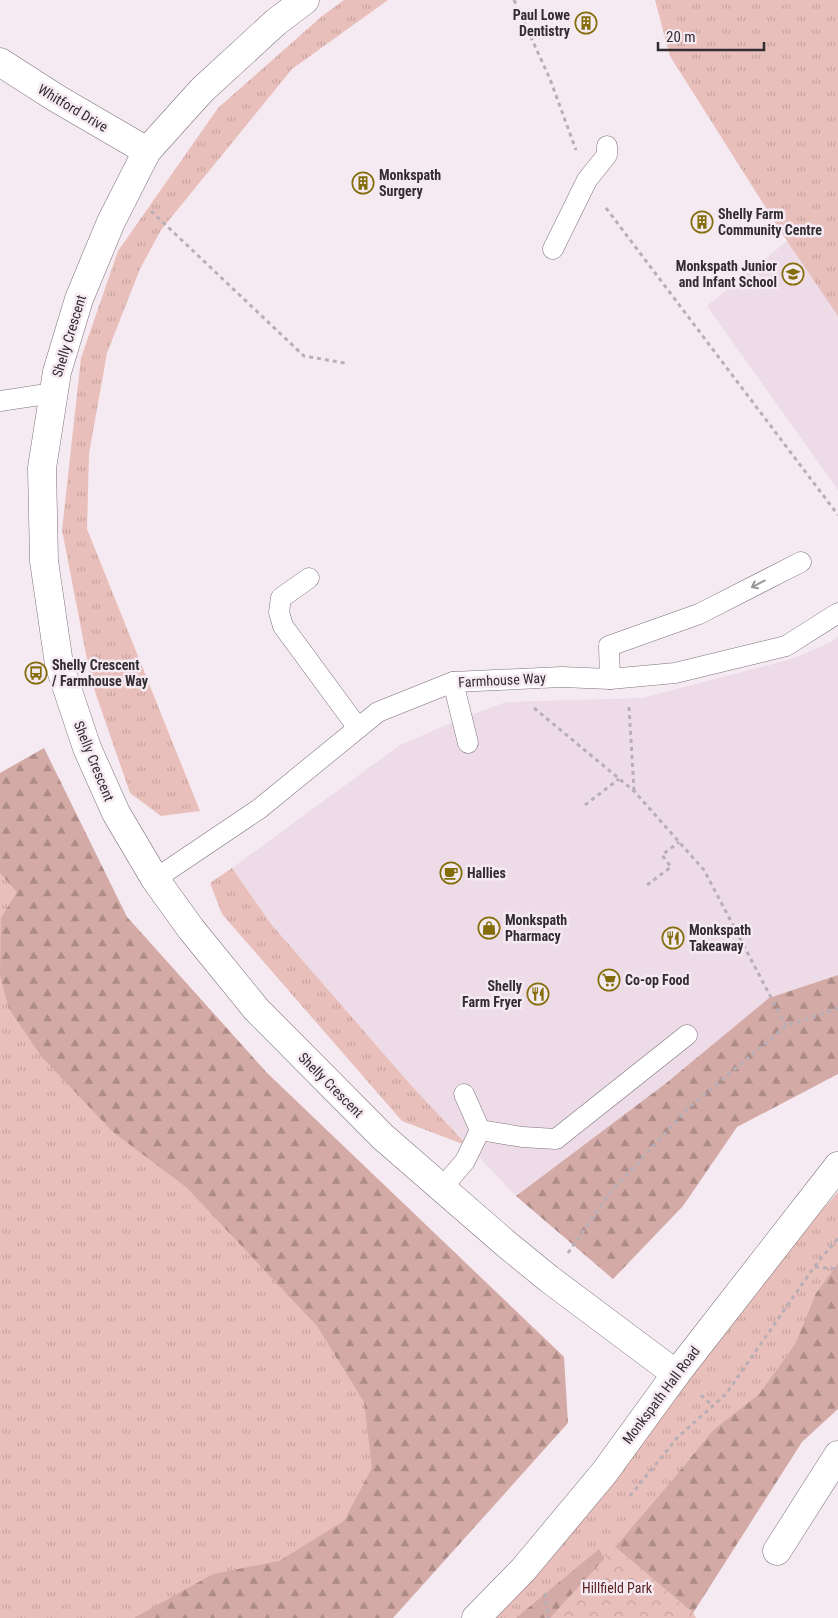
<svg xmlns="http://www.w3.org/2000/svg" width="838" height="1618" font-family="'Roboto Condensed',sans-serif">
  <style>
    .built { fill: #eddbe7 }
    .grass { fill: url(#grass-tufts) }
    .forest { fill: url(#forest-firs) }
    .park { fill: url(#park-crowns) }
    .lines { fill: none; stroke-linecap: round; stroke-linejoin: round }
    .service-casing { stroke: #7c7279; stroke-width: 21 }
    .minor-casing { stroke: #7c7279; stroke-width: 29 }
    .tertiary-casing { stroke: #7c7279; stroke-width: 29 }
    .path { stroke: #b8afb6; stroke-width: 3; stroke-dasharray: 4 4; stroke-linecap: butt }
    .service { stroke: #fff; stroke-width: 20 }
    .minor { stroke: #fff; stroke-width: 28 }
    .tertiary { stroke: #fff; stroke-width: 28 }
    .oneway { stroke: #989698 }
    .labels { text-anchor: middle; stroke-width: 5; stroke-linejoin: round; paint-order: stroke }
    .poi-label { font-size: 14px; font-weight: bold; fill: #322d30; stroke: #f5eaf2; text-anchor: start }
    .street-label { font-size: 14px; fill: #322d30; stroke: #f5eaf2 }
    .park-label { font-size: 14px; fill: #5a2422; stroke: #f5eaf2 }
  </style>
  <defs>
    <pattern id="grass-tufts" width="24" height="20" patternUnits="userSpaceOnUse" patternTransform="scale(1.25)"><rect width="24" height="20" fill="#e9bfbb"/><path d="M3 7l-1-3M5 7V3M7 7l1-3M15 17l-1-3M17 17v-4M19 17l1-3" fill="none" stroke="#c8a4a1"/></pattern>
    <pattern id="forest-firs" width="22" height="20" patternUnits="userSpaceOnUse" patternTransform="scale(1.25)"><rect width="22" height="20" fill="#d4aaa6"/><path d="M5 1l3.5 6h-7zM16 11l3.5 6h-7z" fill="#ad8b88"/></pattern>
    <pattern id="park-crowns" width="20" height="18" patternUnits="userSpaceOnUse" patternTransform="scale(1.25)"><rect width="20" height="18" fill="#e9bfbb"/><path d="M2 6a3 3 0 1 1 6 0M12 15a3 3 0 1 1 6 0" fill="none" stroke="#c8a4a1"/></pattern>
  </defs>
  <rect width="100%" height="100%" fill="#f5eaf2"/>
  <!-- built -->
  <g class="built">
    <polygon points="655,0 838,0 838,490 707,306 787,241 670,56"/>
    <polygon points="838,636 838,975 769,998 665,1084 516,1196 409,1083 271,924 232,868 400,745 465,717 506,702 642,698 792,659 831,642"/>
  </g>
  <!-- grass -->
  <g class="grass">
    <polygon points="344,0 388,0 292,69 161,230 140,269 107,353 89,454 87,529 200,811 161,816 130,793 91,680 62,530 81,358 118,251 218,108 321,17"/>
    <polygon points="655,0 838,0 838,316 787,241 670,56"/>
    <polygon points="0,783 127,917 267,1073 564,1357 384,1618 0,1618"/>
    <polygon points="232,868 271,924 409,1083 468,1146 402,1121 222,914 210,883"/>
    <polygon points="838,1192 838,1263 816,1293 795,1344 759,1394 713,1430 673,1479 615,1547 550,1618 494,1618 535,1576 598,1502 792,1243"/>
  </g>
  <!-- forest -->
  <g class="forest">
    <polygon points="44,748 127,917 267,1073 564,1357 568,1423 393,1618 134,1618 213,1574 279,1561 344,1521 372,1468 364,1402 317,1326 186,1187 113,1132 41,1056 9,1009 0,975 1,918 17,892 0,873 0,773"/>
    <polygon points="838,975 838,1074 737,1127 683,1206 613,1279 516,1196 665,1084 769,998"/>
    <polygon points="838,1263 838,1409 802,1442 693,1613 615,1547 673,1479 713,1430 759,1394 795,1344 816,1293"/>
    <polygon points="599,1549 631,1611 630,1618 516,1618"/>
  </g>
  <!-- park -->
  <polygon class="park" points="615,1547 693,1613 696,1618 550,1618"/>
  <g class="lines">
    <!-- service casing -->
    <g class="service-casing">
      <g id="service">
        <polyline points="553,249 587,180 607,155 607,146"/>
        <polyline points="0,401 53,393"/>
        <polyline points="309,578 281,598 279,612 283,626 358,728"/>
        <polyline points="610,679 609,646 699,614 801,562"/>
        <polyline points="453,682 468,743"/>
        <polyline points="155,879 259,809 378,712 453,682 562,677 610,679 675,673 786,646 838,613"/>
        <polyline points="480,1130 522,1137 556,1139 687,1035"/>
        <polyline points="442,1188 465,1161 480,1130 464,1094"/>
      </g>
    </g>
    <!-- minor casing -->
    <g class="minor-casing">
      <g id="minor">
        <polyline points="0,62 56,98 147,151"/>
        <polyline points="777,1551 838,1455"/>
      </g>
    </g>
    <!-- tertiary casing -->
    <g class="tertiary-casing">
      <g id="tertiary">
        <polyline points="305,0 276,22 202,90 147,151 111,222 79,299 57,372 42,468 44,561 59,664 87,748 116,813 155,879 191,929 256,1009 383,1137 505,1243 549,1279 676,1374"/>
        <polyline points="476,1618 523,1570 604,1473 676,1374 838,1166"/>
      </g>
    </g>
    <!-- path -->
    <g class="path">
      <polyline points="514,0 550,79 576,150"/>
      <polyline points="606,208 838,515"/>
      <polyline points="151,211 304,356 345,363"/>
      <polyline points="629,707 634,790"/>
      <polyline points="534,708 634,791 704,870 786,1026"/>
      <polyline points="585,805 619,779"/>
      <polyline points="647,885 671,867 662,855 679,842"/>
      <polyline points="568,1253 610,1193 686,1110 786,1026 838,1008"/>
      <polyline points="815,1267 838,1269"/>
      <polyline points="701,1395 713,1406"/>
      <polyline points="630,1496 678,1437 726,1394 814,1267 838,1238"/>
      <polyline points="545,1593 548,1618"/>
    </g>
    <!-- service -->
    <use href="#service" class="service"/>
    <!-- minor -->
    <use href="#minor" class="minor"/>
    <!-- tertiary -->
    <use href="#tertiary" class="tertiary"/>
  </g>
  <!-- one-way arrows -->
  <defs><path id="oneway-shaft" d="M-6 0H5M1.5-3L5.5 0L1.5 3" fill="none" stroke-width="1.6" stroke-linecap="round" stroke-linejoin="round" transform="scale(1.25)"/></defs>
  <use class="oneway" href="#oneway-shaft" transform="translate(758 584) rotate(153)"/>
  <!-- icons -->
  <defs>
    <g id="building-ring" transform="scale(1.125)"><circle r="9.5" fill="#f5eaf2" stroke="#836e0b" stroke-width="1.5"/><path d="M-4-6H4V6H1V3H-1V6H-4ZM-2.5-4.3h1.7v1.8h-1.7ZM.8-4.3h1.7v1.8H.8ZM-2.5-1h1.7V.8h-1.7ZM.8-1h1.7V.8H.8Z" fill="#836e0b"/></g>
    <g id="school-ring" transform="scale(1.125)"><circle r="9.5" fill="#f5eaf2" stroke="#836e0b" stroke-width="1.5"/><path d="M0-5L7-2L0 1L-7-2ZM-4 1L0 2.5L4 1V4Q0 6-4 4Z" fill="#836e0b"/></g>
    <g id="bus-ring" transform="scale(1.125)"><circle r="9.5" fill="#f5eaf2" stroke="#836e0b" stroke-width="1.5"/><path d="M-5-6H5V4H4V6H2V4H-2V6H-4V4H-5ZM-3.5-4V0h7V-4ZM-3.5 1.2v1.5H-2V1.2ZM2 1.2v1.5H3.5V1.2Z" fill="#836e0b"/></g>
    <g id="cafe-ring" transform="scale(1.125)"><circle r="9.5" fill="#f5eaf2" stroke="#836e0b" stroke-width="1.5"/><path d="M-5.5-4.5H6V0H3Q3 3.5 0 3.5H-2.5Q-5.5 3.5-5.5 0ZM3-3.2v2h1.7v-2ZM-6 4.5H4V6H-6Z" fill="#836e0b"/></g>
    <g id="shop-ring" transform="scale(1.125)"><circle r="9.5" fill="#f5eaf2" stroke="#836e0b" stroke-width="1.5"/><path d="M-5-2.5h2.3a2.7 3.5 0 0 1 5.4 0H5L5.5 6h-11ZM-1.5-2.5h3a1.5 2.3 0 0 0-3 0Z" fill="#836e0b"/></g>
    <g id="restaurant-ring" transform="scale(1.125)"><circle r="9.5" fill="#f5eaf2" stroke="#836e0b" stroke-width="1.5"/><path d="M-5-6h1v4h1v-4h1v4h1v-4h1v5L-1.5 .5V6h-2V.5L-5-1ZM5-6V6H3V1.5H1.5Q1.5-4 5-6Z" fill="#836e0b"/></g>
    <g id="supermarket-ring" transform="scale(1.125)"><circle r="9.5" fill="#f5eaf2" stroke="#836e0b" stroke-width="1.5"/><path d="M-6-5.5h2.5l.6 2H6L4.5 2H-2.5L-4.4-4H-6ZM-1.5 3.2a1.3 1.3 0 1 0 .1 0ZM3 3.2a1.3 1.3 0 1 0 .1 0Z" fill="#836e0b"/></g>
  </defs>
  <g fill-rule="evenodd">
    <use href="#building-ring" x="586" y="23"/>
    <use href="#building-ring" x="363" y="183"/>
    <use href="#building-ring" x="702" y="222"/>
    <use href="#school-ring" x="793" y="274"/>
    <use href="#bus-ring" x="36" y="673"/>
    <use href="#cafe-ring" x="451" y="873"/>
    <use href="#shop-ring" x="489" y="928"/>
    <use href="#restaurant-ring" x="673" y="938"/>
    <use href="#supermarket-ring" x="609" y="980"/>
    <use href="#restaurant-ring" x="538" y="994"/>
  </g>
  <g class="labels">
    <!-- poi labels -->
    <g class="poi-label">
      <text x="570" y="20" text-anchor="end">Paul Lowe<tspan x="570" dy="16">Dentistry</tspan></text>
      <text x="379" y="180">Monkspath<tspan x="379" dy="16">Surgery</tspan></text>
      <text x="718" y="219">Shelly Farm<tspan x="718" dy="16">Community Centre</tspan></text>
      <text x="777" y="271" text-anchor="end">Monkspath Junior<tspan x="777" dy="16">and Infant School</tspan></text>
      <text x="52" y="670">Shelly Crescent<tspan x="52" dy="16">/ Farmhouse Way</tspan></text>
      <text x="467" y="878">Hallies</text>
      <text x="505" y="925">Monkspath<tspan x="505" dy="16">Pharmacy</tspan></text>
      <text x="689" y="935">Monkspath<tspan x="689" dy="16">Takeaway</tspan></text>
      <text x="625" y="985">Co-op Food</text>
      <text x="522" y="991" text-anchor="end">Shelly<tspan x="522" dy="16">Farm Fryer</tspan></text>
    </g>
    <!-- street labels -->
    <g class="street-label">
      <text transform="translate(73 108) rotate(31)" y="5">Whitford Drive</text>
      <text transform="translate(69 336) rotate(-73)" y="5">Shelly Crescent</text>
      <text transform="translate(502 680) rotate(-3)" y="5">Farmhouse Way</text>
      <text transform="translate(94 761) rotate(68)" y="5">Shelly Crescent</text>
      <text transform="translate(331 1085) rotate(45)" y="5">Shelly Crescent</text>
      <text transform="translate(661 1395) rotate(-53)" y="5">Monkspath Hall Road</text>
    </g>
    <!-- park labels -->
    <g class="park-label">
      <text x="617" y="1593">Hillfield Park</text>
    </g>
  </g>
  <!-- scale -->
  <path d="M658 42v8h106v-8" fill="none" stroke="#322d30" stroke-width="2.5"/>
  <text x="666" y="42" font-size="15" fill="#322d30" stroke="#f5eaf2" stroke-width="4" paint-order="stroke">20 m</text>
</svg>
